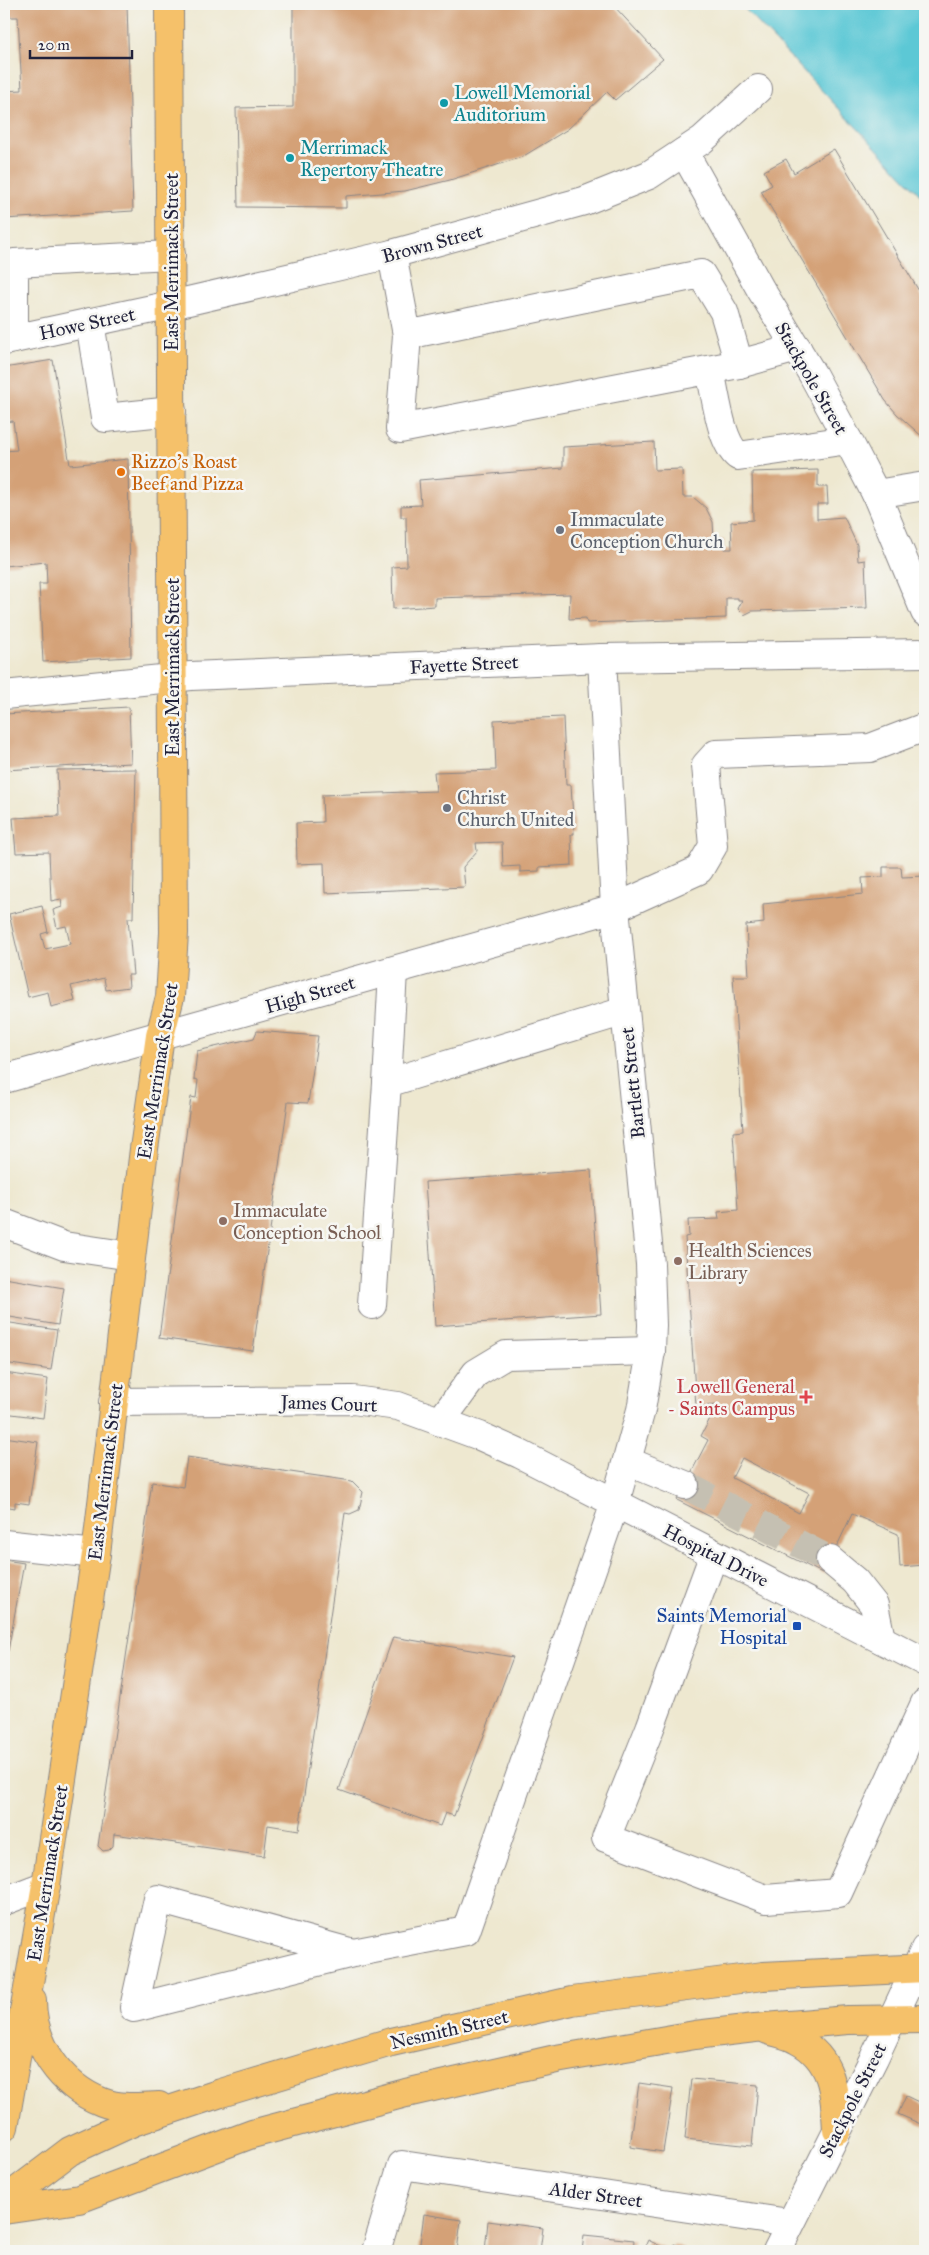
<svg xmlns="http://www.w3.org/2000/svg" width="929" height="2255" font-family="'IM FELL Great Primer',serif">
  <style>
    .water { fill: #5cc8d5; stroke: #3f7588 }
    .building { fill: #d4a177; fill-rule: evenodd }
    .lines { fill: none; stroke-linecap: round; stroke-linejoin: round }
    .minor-tunnel { stroke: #c5c0b2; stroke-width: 28; stroke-dasharray: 28 14; stroke-linecap: butt }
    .minor-casing { stroke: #888586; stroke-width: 30 }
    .major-casing { stroke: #888586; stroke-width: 30 }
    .minor { stroke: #fff; stroke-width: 28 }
    .major { stroke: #f5c16b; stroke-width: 28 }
    .culture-dot { fill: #0f9aa8; stroke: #f6f6f2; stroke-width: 2 }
    .food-dot { fill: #e8710a; stroke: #f6f6f2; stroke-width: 2 }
    .worship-dot { fill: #6b7280; stroke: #f6f6f2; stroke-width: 2 }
    .education-dot { fill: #8d6e63; stroke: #f6f6f2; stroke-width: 2 }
    .health-dot { fill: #e0444e; stroke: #f6f6f2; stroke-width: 2 }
    .transit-dot { fill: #1a4fb4; stroke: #f6f6f2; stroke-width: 2 }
    .labels { text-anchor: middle; stroke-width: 5; stroke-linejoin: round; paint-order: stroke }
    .culture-label { font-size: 19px; fill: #0d838f; stroke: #f6f6f2; text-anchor: start }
    .street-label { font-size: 19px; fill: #22223b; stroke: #f6f6f2 }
    .food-label { font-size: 19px; fill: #c56008; stroke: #f6f6f2; text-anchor: start }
    .worship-label { font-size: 19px; fill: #5b616d; stroke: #f6f6f2; text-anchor: start }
    .education-label { font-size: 19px; fill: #785e54; stroke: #f6f6f2; text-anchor: start }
    .health-label { font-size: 19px; fill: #be3a42; stroke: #f6f6f2; text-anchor: end }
    .transit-label { font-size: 19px; fill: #164399; stroke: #f6f6f2; text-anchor: end }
  </style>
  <rect width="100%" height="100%" fill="#f6f6f2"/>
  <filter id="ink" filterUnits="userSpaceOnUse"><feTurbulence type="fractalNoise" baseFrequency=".02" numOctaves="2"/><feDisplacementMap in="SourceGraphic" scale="10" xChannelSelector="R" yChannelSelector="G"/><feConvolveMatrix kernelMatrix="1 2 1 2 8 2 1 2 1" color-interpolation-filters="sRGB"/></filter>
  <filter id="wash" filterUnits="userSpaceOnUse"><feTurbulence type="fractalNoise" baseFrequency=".0096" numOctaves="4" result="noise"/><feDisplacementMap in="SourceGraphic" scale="20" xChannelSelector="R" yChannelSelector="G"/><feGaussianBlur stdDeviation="1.12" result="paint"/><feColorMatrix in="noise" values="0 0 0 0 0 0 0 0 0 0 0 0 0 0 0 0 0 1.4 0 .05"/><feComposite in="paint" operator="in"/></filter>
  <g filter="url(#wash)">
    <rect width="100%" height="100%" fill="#eee8d0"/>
    <!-- water -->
    <polygon class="water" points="740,4 925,4 925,200 744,8"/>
    <g id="blocks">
      <!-- building -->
      <g class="building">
        <polygon points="4,4 127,4 133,211 4,219 4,91 22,90 18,17 4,17"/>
        <polygon points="293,4 612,4 663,59 615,100 607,92 568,129 522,157 450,180 405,191 346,196 346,208 238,207 236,108 293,107"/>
        <polygon points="834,149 925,301 925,439 897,414 885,400 761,191 772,185 764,171 786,159 794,173"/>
        <polygon points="53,360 70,465 128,459 131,657 43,662 39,584 47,584 46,562 4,566 4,451 17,450 13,421 4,422 4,368"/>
        <polygon points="654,442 655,470 682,469 683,497 693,497 706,508 713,522 714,539 724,540 724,549 732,549 731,522 753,520 752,472 818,470 818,487 827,487 828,504 817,504 817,519 844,517 857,545 858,561 865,560 867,608 752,611 744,615 738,609 742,600 738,600 738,598 726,598 726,618 587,623 586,618 569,619 570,594 435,598 435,606 393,609 392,567 407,566 406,517 401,517 401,506 421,505 419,480 563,468 563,447"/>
        <polygon points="129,707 131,763 4,770 4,714"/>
        <polygon points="563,717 566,785 571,785 574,834 571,834 572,865 539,867 539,871 520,872 520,866 503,867 502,842 476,843 477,851 463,867 465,887 325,893 324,863 297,864 296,823 323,822 322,795 436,791 434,772 496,770 494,720"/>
        <polygon points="136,769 133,918 128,918 133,975 128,975 129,987 106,990 104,978 71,986 75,1001 51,1007 48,992 28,997 9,914 42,906 48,932 41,934 45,949 70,944 66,926 57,928 53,910 62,907 61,899 51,901 49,852 16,853 13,818 59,816 57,770"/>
        <path d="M883 867H901L902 877 925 876V1565L900 1567 898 1534 852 1514 824 1574 677 1500 708 1440 701 1436 717 1405 696 1407 685 1237 689 1236 688 1220 719 1219 718 1212 738 1210 733 1132 743 1131 733 976H749L746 925 764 923 763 904 863 894 862 878 883 877ZM742 1458 809 1493 799 1513 732 1478Z"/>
        <polygon points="257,1031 318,1036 308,1103 288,1102 253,1351 159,1338 191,1097 196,1098 198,1080 194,1079 197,1051 254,1038"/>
        <polygon points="591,1170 601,1314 435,1326 425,1182"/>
        <polygon points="4,1278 64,1288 58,1325 4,1316"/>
        <polygon points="4,1322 57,1330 51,1370 4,1363"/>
        <polygon points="4,1373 48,1379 43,1418 4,1413"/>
        <polygon points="4,1437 38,1442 29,1504 15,1502 15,1508 4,1506"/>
        <polygon points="187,1457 352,1481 363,1492 359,1510 350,1514 345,1513 299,1830 268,1825 264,1856 114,1834 113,1846 109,1850 103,1851 98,1846 152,1482 183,1487"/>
        <polygon points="4,1560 24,1563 8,1651 4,1650"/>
        <polygon points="393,1637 513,1657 454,1816 445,1813 440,1826 339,1790"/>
        <polygon points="691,2079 758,2085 752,2146 685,2139"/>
        <polygon points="639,2083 673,2088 663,2152 630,2147"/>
        <polygon points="906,2096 925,2105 925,2126 898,2114"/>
        <polygon points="424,2214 461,2220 457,2251 419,2251"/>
        <polygon points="488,2221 543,2228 540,2251 485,2251"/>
        <polygon points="584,2235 634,2240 633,2251 582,2251"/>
        <polygon points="648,2240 670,2251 674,2244 690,2251 643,2251"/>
      </g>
    </g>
  </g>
  <g filter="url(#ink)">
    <use href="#blocks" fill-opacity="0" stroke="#888586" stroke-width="1"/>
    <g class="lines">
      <!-- minor-tunnel -->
      <polyline class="minor-tunnel" points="685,1485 830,1560"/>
      <!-- minor casing -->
      <g class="minor-casing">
        <g id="minor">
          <polyline points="684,152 761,290 813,375 848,440 876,494 925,612"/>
          <polyline points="392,254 407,335 701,274 724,312 739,364 400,429 407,335"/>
          <polyline points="90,322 105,418 172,411"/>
          <polyline points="14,339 14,263 171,255"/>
          <polyline points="4,341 171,305 392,254 584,201 649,175 702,140 758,89"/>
          <polyline points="739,364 797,348"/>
          <path d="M710 371C716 395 720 441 738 456L848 440"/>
          <polyline points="876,494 925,486"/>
          <polyline points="4,695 191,676 602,658 925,653"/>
          <polyline points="4,1079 615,908 699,870 713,846 706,765 716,754 870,748 925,727"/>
          <polyline points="387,1083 393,971"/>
          <polyline points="4,1223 64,1246 131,1256"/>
          <polyline points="372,1305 387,1083 625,1011"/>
          <polyline points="113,1402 353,1400 398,1406 480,1436 520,1454 925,1662"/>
          <polyline points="440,1422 476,1373 506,1355 651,1351"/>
          <polyline points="627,1461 685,1485"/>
          <polyline points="4,1544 96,1554"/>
          <polyline points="714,1554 650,1728 606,1838 766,1899 838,1893 925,1703"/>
          <polyline points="830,1560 855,1581 874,1605 881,1639"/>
          <polyline points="4,1901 46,1885"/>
          <polyline points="353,1953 158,1899 134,2008 353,1953 466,1931 615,1503 641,1410 651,1351 652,1325 650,1264 615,908 602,658"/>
          <polyline points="376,2251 402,2165 789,2223"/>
          <polyline points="777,2251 874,2058 925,1949"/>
        </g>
      </g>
      <!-- major casing -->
      <g class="major-casing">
        <g id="major">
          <path d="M32 2000C32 2044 61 2086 102 2102 119 2109 141 2107 159 2106"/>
          <path d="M768 2030C777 2033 789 2035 797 2040 834 2059 835 2094 837 2130"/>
          <polyline points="4,2127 46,1885 96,1554 144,1149 160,1036 170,997 174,933 169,4"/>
          <polyline points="4,2201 70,2151 133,2122 221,2093 391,2042 572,2001 763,1976 925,1968"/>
          <polyline points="4,2210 79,2199 252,2134 406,2093 556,2059 695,2035 755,2028 848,2020 925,2019"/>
        </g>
      </g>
      <!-- minor -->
      <use href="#minor" class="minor"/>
      <!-- major -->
      <use href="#major" class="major"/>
    </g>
  </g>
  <!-- markers -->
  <g class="culture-dot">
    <circle cx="444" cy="103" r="5"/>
    <circle cx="290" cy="158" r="5"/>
  </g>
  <circle class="food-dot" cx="121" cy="472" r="5"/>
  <g class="worship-dot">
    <circle cx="560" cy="530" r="5"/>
    <circle cx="447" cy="808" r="5"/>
  </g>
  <g class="education-dot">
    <circle cx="223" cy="1221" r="5"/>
    <circle cx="678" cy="1261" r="5"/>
  </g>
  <path class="health-dot" d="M803.5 1389.5h5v5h5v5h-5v5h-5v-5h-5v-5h5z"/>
  <rect class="transit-dot" x="792" y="1621" width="10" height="10" rx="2.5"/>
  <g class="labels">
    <!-- culture labels -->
    <g class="culture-label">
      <text x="454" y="99">Lowell Memorial<tspan x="454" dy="22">Auditorium</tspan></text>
      <text x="300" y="154">Merrimack<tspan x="300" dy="22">Repertory Theatre</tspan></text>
    </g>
    <!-- street labels -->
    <g class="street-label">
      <text transform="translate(432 243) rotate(-15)" y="7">Brown Street</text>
      <text transform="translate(171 262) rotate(-90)" y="7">East Merrimack Street</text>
      <text transform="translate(87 323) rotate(-12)" y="7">Howe Street</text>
      <text transform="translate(812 378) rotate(60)" y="7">Stackpole Street</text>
      <text transform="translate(464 664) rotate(-3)" y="7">Fayette Street</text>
      <text transform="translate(172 667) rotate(-90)" y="7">East Merrimack Street</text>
      <text transform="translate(310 994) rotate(-16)" y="7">High Street</text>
      <text transform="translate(157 1071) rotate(-81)" y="7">East Merrimack Street</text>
      <text transform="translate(632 1083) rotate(-96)" y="7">Bartlett Street</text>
      <text transform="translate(329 1403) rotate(2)" y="7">James Court</text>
      <text transform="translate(105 1472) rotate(-83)" y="7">East Merrimack Street</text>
      <text transform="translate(716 1555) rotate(27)" y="7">Hospital Drive</text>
      <text transform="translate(47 1873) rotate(-81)" y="7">East Merrimack Street</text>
      <text transform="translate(449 2029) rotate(-13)" y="7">Nesmith Street</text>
      <text transform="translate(852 2100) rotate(-63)" y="7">Stackpole Street</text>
      <text transform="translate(596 2194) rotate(8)" y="7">Alder Street</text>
    </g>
    <!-- food labels -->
    <g class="food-label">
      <text x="131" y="468">Rizzo's Roast<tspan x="131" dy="22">Beef and Pizza</tspan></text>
    </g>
    <!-- worship labels -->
    <g class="worship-label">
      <text x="570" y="526">Immaculate<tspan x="570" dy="22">Conception Church</tspan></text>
      <text x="457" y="804">Christ<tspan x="457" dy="22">Church United</tspan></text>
    </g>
    <!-- education labels -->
    <g class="education-label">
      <text x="233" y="1217">Immaculate<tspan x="233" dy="22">Conception School</tspan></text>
      <text x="688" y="1257">Health Sciences<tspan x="688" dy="22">Library</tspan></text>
    </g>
    <!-- health labels -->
    <g class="health-label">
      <text x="795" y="1393">Lowell General<tspan x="795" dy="22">- Saints Campus</tspan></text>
    </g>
    <!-- transit labels -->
    <g class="transit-label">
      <text x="787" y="1622">Saints Memorial<tspan x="787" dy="22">Hospital</tspan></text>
    </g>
  </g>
  <!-- margin -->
  <rect width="929" height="2255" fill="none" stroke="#f6f6f2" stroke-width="20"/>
  <!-- scale -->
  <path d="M30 50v8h102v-8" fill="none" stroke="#22223b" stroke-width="2.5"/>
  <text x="38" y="50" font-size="15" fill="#22223b" stroke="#f6f6f2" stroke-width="4" paint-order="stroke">20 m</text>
</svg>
